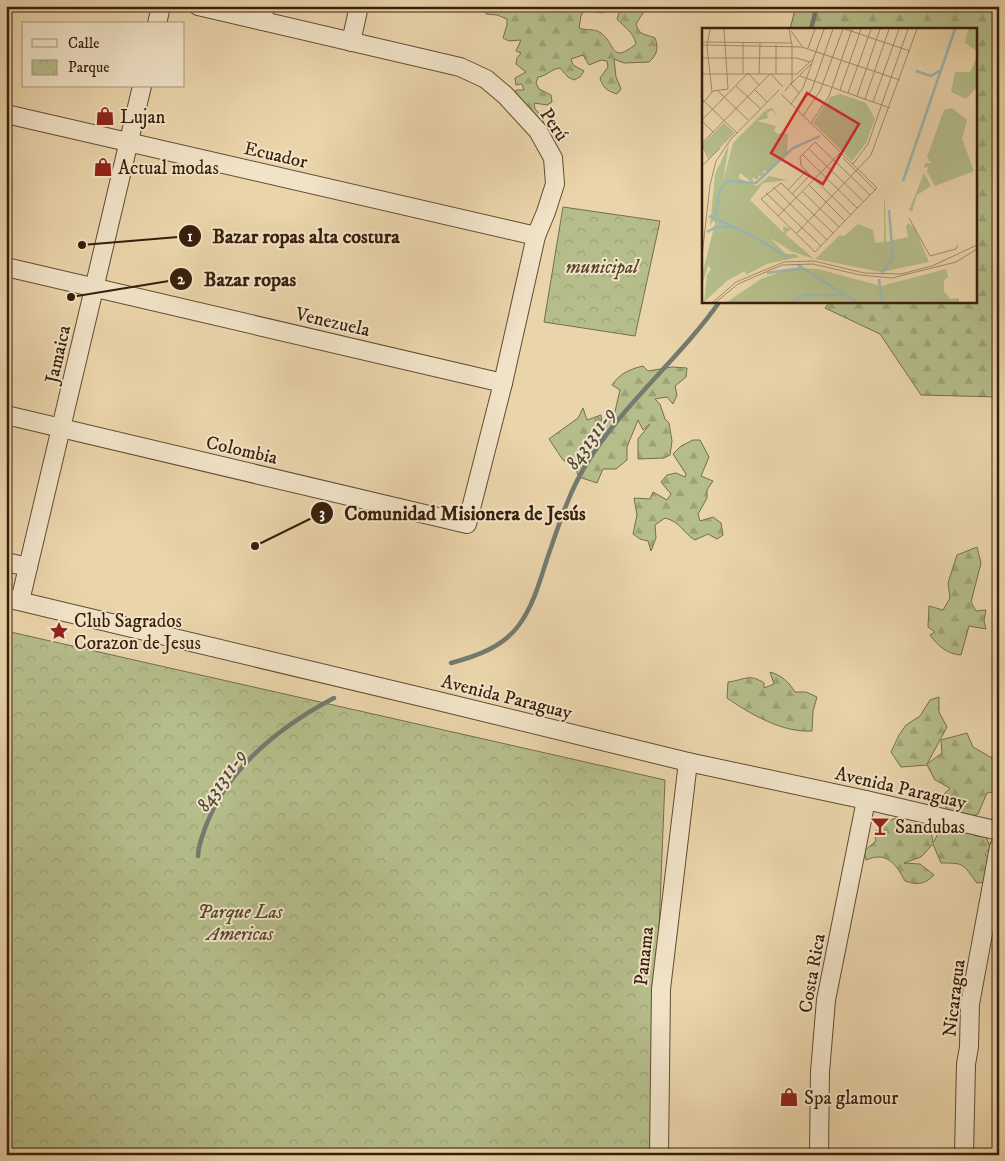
<svg xmlns="http://www.w3.org/2000/svg" width="1005" height="1161" font-family="'IM FELL DW Pica',serif">
  <style>
    .forest { fill: url(#forest-firs); stroke: #766e4a }
    .park { fill: url(#park-crowns); stroke: #766e4a }
    .lines { fill: none; stroke-linecap: round; stroke-linejoin: round }
    .stream { stroke: #737a6f; stroke-width: 4.5 }
    .street-casing { stroke: #644c32; stroke-width: 20 }
    .street { stroke: #f1e3c8; stroke-width: 18 }
    .labels { text-anchor: middle; stroke-width: 4; stroke-linejoin: round; paint-order: stroke }
    .poi-label { font-size: 19px; fill: #381f0a; stroke: #f1e3c8; text-anchor: start }
    .street-label { font-size: 19px; fill: #381f0a; stroke: #f1e3c8 }
    .park-label { font-size: 19px; font-style: italic; fill: #57462a; stroke: #f1e3c8 }
    .water-label { font-size: 20px; font-style: italic; fill: #564c3d; stroke: #f1e3c8 }
    .inset-river { fill: none; stroke: #9bb6b3; stroke-width: 2.5 }
    .inset-road { fill: none; stroke: #a38c6a; stroke-width: 1 }
    .view { fill: #d62828; fill-opacity: 0.15; stroke: #d62828; stroke-width: 2.5 }
    .inset-edge { fill: none; stroke: #381f0a; stroke-width: 2.5 }
    .leader { fill: none; stroke: #381f0a; stroke-width: 2 }
    .callout-dot { fill: #381f0a; stroke: #f1e3c8; stroke-width: 2 }
    .mark-label { font-size: 15px; text-anchor: middle; font-weight: bold; fill: #fff }
    .callout-label { font-size: 20px; text-anchor: middle; font-weight: bold; fill: #381f0a; stroke: #f1e3c8; stroke-width: 4; stroke-linejoin: round; paint-order: stroke }
  </style>
  <defs>
    <pattern id="forest-firs" width="22" height="20" patternUnits="userSpaceOnUse" patternTransform="scale(1.25)"><rect width="22" height="20" fill="#b5bd8a"/><path d="M5 1l3.5 6h-7zM16 11l3.5 6h-7z" fill="#9ca276"/></pattern>
    <pattern id="park-crowns" width="20" height="18" patternUnits="userSpaceOnUse" patternTransform="scale(1.25)"><rect width="20" height="18" fill="#b5bd8a"/><path d="M2 6a3 3 0 1 1 6 0M12 15a3 3 0 1 1 6 0" fill="none" stroke="#9ca276"/></pattern>
  </defs>
  <rect width="100%" height="100%" fill="#ead4aa"/>
  <filter id="stains"><feTurbulence type="fractalNoise" baseFrequency=".004" numOctaves="4"/><feColorMatrix values="0 0 0 0 .2 0 0 0 0 .09 0 0 0 0 .02 0 0 0 .5 -.17"/></filter>
  <radialGradient id="worn" r=".72"><stop offset=".6" stop-color="#630" stop-opacity="0"/><stop offset="1" stop-color="#630" stop-opacity=".3"/></radialGradient>
  <!-- forest -->
  <g class="forest">
    <path d="M485 6H612L603 13 584 10 581 16 579 28C586 31 594 28 601 33 616 44 610 65 636 44 633 31 625 28 617 19L619 13 626 6H643V13L636 24C639 36 646 34 655 38 659 48 657 55 649 62L624 63 614 59 616 77 621 89 617 94C607 91 603 88 600 78L608 67 607 61 601 60 589 65 583 55 571 59 573 65 584 71 580 77 574 80 568 77 560 68C551 69 547 76 538 77L536 83 539 89 551 95 552 102 547 105 534 103 535 109 544 118 543 124 526 104 520 102 512 93 517 90H524L522 84 516 85 515 78 526 72 516 64 517 58 521 53 516 51 521 40 509 41 503 38 507 25V19L497 15 486 14Z"/>
    <polygon points="796,6 999,6 999,397 921,395 880,334 825,308 830,301 976,301 976,29 790,29"/>
    <path d="M643 366 648 371 672 367 687 368 686 377 675 386 677 395 673 404 667 397 655 399 660 404 665 419 669 423 672 441 670 455 664 458 638 459V439L650 424 643 430 638 420 627 447V460L616 469H603L597 483 579 477 575 468 563 460 549 439 578 418 583 408 587 420 601 415 602 423 613 420 620 390 612 385C619 374 630 369 643 366Z"/>
    <path d="M693 440H700L709 457 701 476 713 481 707 490V498L698 514 700 521 713 517 721 523 723 535 717 539 708 534 695 540C683 533 681 522 665 518L655 525 656 538 651 551 648 541 640 539 633 534 637 515 634 498 650 499 653 492 667 500 671 494 661 482 667 475 676 473 685 477 686 474 673 454 681 446Z"/>
    <path d="M977 547 981 563 971 602 976 611 986 610 984 621 986 629 969 626 961 655C947 654 938 646 930 635L935 632 928 627 929 606 943 610 950 598 948 583 957 555Z"/>
    <path d="M770 672C781 675 789 682 795 692H806L817 697 813 711 812 731C783 733 750 714 727 698L728 682C745 680 749 673 764 683V688L774 684Z"/>
    <polygon points="939,697 939,712 947,727 927,764 942,753 941,740 967,733 973,747 999,762 999,791 987,793 978,814 957,821 939,799 950,788 935,780 927,765 901,767 891,752 899,735 906,725 920,716 930,700"/>
    <path d="M900 817 908 830 911 826 919 825 925 829 931 830 933 843 941 828 952 825 974 829 975 836H986L990 848 985 854 990 861 987 882 977 883C962 864 966 863 941 863L933 844 921 857 904 863 920 864 934 875C924 885 917 885 905 881 896 864 887 851 866 860L864 851 876 841 874 833 887 821Z"/>
  </g>
  <!-- park -->
  <g class="park">
    <polygon points="563,207 660,221 635,336 544,322"/>
    <polygon points="6,631 665,780 650,1155 6,1155"/>
  </g>
  <g class="lines">
    <!-- stream -->
    <g class="stream">
      <polyline points="811,29 817,6"/>
      <path d="M451 663C477 656 503 647 519 625 533 606 540 581 547 559 558 528 567 497 584 468 620 406 679 360 720 301"/>
      <path d="M198 856C198 845 203 834 207 823 230 766 281 726 334 698"/>
    </g>
    <!-- street casing -->
    <g class="street-casing">
      <g id="street">
        <polyline points="262,21 265,6"/>
        <polyline points="157,24 161,6"/>
        <polyline points="351,42 359,6"/>
        <polyline points="6,114 536,236"/>
        <polyline points="6,267 503,383"/>
        <polyline points="6,415 467,524 503,383 536,236 546,212 555,184 553,158 538,131 505,95 486,79 460,67 198,6"/>
        <polyline points="6,562 28,567"/>
        <polyline points="6,598 434,700 688,762 866,800 999,831"/>
        <polyline points="20,601 142,86"/>
        <polyline points="659,1155 661,989 688,762"/>
        <polyline points="819,1155 820,1072 826,1000 866,800"/>
        <polyline points="964,1155 966,1064 969,1047 970,1004 999,847"/>
      </g>
    </g>
    <!-- street -->
    <use href="#street" class="street"/>
  </g>
  <!-- icons -->
  <defs>
    <g id="shop-bare" transform="scale(1.5)"><path d="M-5-2.5h2.3a2.7 3.5 0 0 1 5.4 0H5L5.5 6h-11ZM-1.5-2.5h3a1.5 2.3 0 0 0-3 0Z" fill="#8f2418" stroke="#f1e3c8" stroke-width="2.5" paint-order="stroke"/></g>
    <g id="sight-bare" transform="scale(1.5)"><path d="M0-6L1.8-2.2L6-1.7L2.9 1.2L3.7 5.4L0 3.3L-3.7 5.4L-2.9 1.2L-6-1.7L-1.8-2.2Z" fill="#8f2418" stroke="#f1e3c8" stroke-width="2.5" paint-order="stroke"/></g>
    <g id="bar-bare" transform="scale(1.5)"><path d="M-6-5H6L.8 .8V4.5H3.5V6h-7V4.5H-.8V.8Z" fill="#8f2418" stroke="#f1e3c8" stroke-width="2.5" paint-order="stroke"/></g>
  </defs>
  <g fill-rule="evenodd">
    <use href="#shop-bare" x="105" y="116"/>
    <use href="#shop-bare" x="103" y="167"/>
    <use href="#sight-bare" x="59" y="631"/>
    <use href="#bar-bare" x="880" y="826"/>
    <use href="#shop-bare" x="789" y="1097"/>
  </g>
  <g class="labels">
    <!-- poi labels -->
    <g class="poi-label">
      <text x="120" y="123">Lujan</text>
      <text x="118" y="174">Actual modas</text>
      <text x="74" y="627">Club Sagrados<tspan x="74" dy="22">Corazon de Jesus</tspan></text>
      <text x="895" y="833">Sandubas</text>
      <text x="804" y="1104">Spa glamour</text>
    </g>
    <!-- street labels -->
    <g class="street-label">
      <text transform="translate(555 124) rotate(56)" y="7">Perú</text>
      <text transform="translate(276 154) rotate(13)" y="7">Ecuador</text>
      <text transform="translate(333 321) rotate(13)" y="7">Venezuela</text>
      <text transform="translate(57 354) rotate(-77)" y="7">Jamaica</text>
      <text transform="translate(242 449) rotate(13)" y="7">Colombia</text>
      <text transform="translate(507 696) rotate(14)" y="7">Avenida Paraguay</text>
      <text transform="translate(901 787) rotate(13)" y="7">Avenida Paraguay</text>
      <text transform="translate(643 956) rotate(-84)" y="7">Panama</text>
      <text transform="translate(811 973) rotate(-80)" y="7">Costa Rica</text>
      <text transform="translate(953 998) rotate(-83)" y="7">Nicaragua</text>
    </g>
    <!-- park labels -->
    <g class="park-label">
      <text x="602" y="273">municipal</text>
      <text x="240" y="918">Parque Las<tspan x="240" dy="22">Americas</tspan></text>
    </g>
    <!-- water labels -->
    <g class="water-label">
      <text transform="translate(590 438) rotate(-55)" y="7">8431311-9</text>
      <text transform="translate(221 780) rotate(-55)" y="7">8431311-9</text>
    </g>
  </g>
  <!-- overview -->
  <g transform="translate(702 28)">
    <rect width="275" height="275" fill="#ead4aa"/>
    <path d="M266 1H275V23L263 15ZM275 29V59L264 71 249 64 253 44H268ZM70 80 77 90 70 82 65 85 66 90 55 93 74 98 72 103 76 106 81 104 86 107 85 126 67 144 62 142 61 150 57 147 55 152 50 149 52 156 38 145 37 150 55 158 67 148 85 152 61 155 48 172 82 205 81 198 89 201 83 206 112 231 89 223 68 210 84 226H93L97 229 65 236 44 247 43 243 26 252 2 274 5 247 9 241 6 238 0 258V247L13 195 12 192 8 198 13 146 27 116 21 154 31 115 64 82ZM250 80 265 92 260 111 272 143 233 158 225 144 226 139 222 140 223 135H229L225 129 242 82ZM222 145 229 158 215 167 210 184 207 182ZM182 170 183 173 184 214 206 209 204 199 206 195 213 200 227 234 179 244 113 231 138 207 142 208 156 196 171 202 173 215 182 214ZM89 240 116 241 179 258 244 241 246 249 242 252V263L248 271 257 270V274H25L59 251Z" fill="#b5bd8a"/>
    <path d="M138 66 164 75 173 91 164 115 150 133 111 95 128 69ZM22 95 33 105 8 130 0 116Z" fill="#b5bd8a"/>
    <path class="inset-river" d="M214 43 229 48 239 42M201 153 253 1M7 188 49 207 86 230M13 190 18 162 25 153 54 155 91 120 118 108M5 204 14 199H32M96 237 154 274M65 245 101 240M180 245 191 230 187 182M177 251 180 274M90 274 102 267H142"/>
    <path class="inset-road" d="M8 1 5 18 10 64M22 1 26 61M143 1 208 23M89 3 100 18M0 14 89 15M0 17 100 19 198 52M106 20 113 1M0 30H94L108 34M41 45V15M0 46H95L111 31M57 46 58 15M69 46 81 59M74 46V17M98 48 188 80M34 58 59 81M15 62 46 92M53 62 65 74M138 62 159 1M83 63 90 54V17L87 1M97 65 89 56 109 36M146 65 169 1M79 66 175 160 161 174 113 224 59 171 79 155 131 205M155 68 178 1M0 71 35 105M163 71 187 1M171 74 197 1M0 76 11 63 26 61M89 76 101 60 122 1M95 82 110 61 131 1M101 88 118 63 141 1M0 92 46 45 57 57M0 93 11 104M109 95 127 68 150 1M0 115 68 46M0 117 7 131M107 121 162 174M101 127 155 180M141 130 173 162M151 136 166 116 206 1M0 138 18 120M107 157 143 193M71 159 125 212M86 162 104 143M101 164 137 199M64 165 119 218M90 166 108 147M149 187 99 138 98 129 113 114 168 167M76 188 139 124M207 190 228 228 254 221 256 217M94 206 169 127 215 1M0 228 8 157 14 133 29 111 77 62M11 274 34 254 82 234 112 233 162 245 199 246 230 238 275 217M14 274 36 256 80 237 111 236 158 247 190 250 254 234 275 221"/>
    <path class="view" d="M105 65 157 96 121 156 69 125Z"/>
    <rect width="275" height="275" class="inset-edge"/>
  </g>
  <!-- callouts -->
  <path class="leader" d="M82 245L190 236M71 297L181 279M255 546L322 513"/>
  <g class="callout-dot">
    <circle cx="82" cy="245" r="5"/>
    <circle cx="71" cy="297" r="5"/>
    <circle cx="255" cy="546" r="5"/>
    <circle cx="190" cy="236" r="12"/>
    <circle cx="181" cy="279" r="12"/>
    <circle cx="322" cy="513" r="12"/>
  </g>
  <g class="mark-label">
    <text x="190" y="241">1</text>
    <text x="181" y="284">2</text>
    <text x="322" y="518">3</text>
  </g>
  <g class="callout-label">
    <text x="306" y="243">Bazar ropas alta costura</text>
    <text x="250" y="286">Bazar ropas</text>
    <text x="465" y="520">Comunidad Misionera de Jesús</text>
  </g>
  <!-- margin -->
  <rect width="1005" height="1161" fill="none" stroke="#ead4aa" stroke-width="25"/>
  <rect x="8" y="8" width="990" height="1146" fill="none" stroke="#381f0a" stroke-width="2.5"/>
  <rect x="12" y="12" width="980" height="1136" fill="none" stroke="#381f0a"/>
  <!-- legend -->
  <rect x="22" y="22" width="162" height="65" fill="#f1e3c8" stroke="#a7957c"/>
  <rect x="32" y="39" width="25" height="8" fill="#f1e3c8" stroke="#a7957c"/>
  <text x="68" y="48" font-size="15" fill="#381f0a">Calle</text>
  <rect x="32" y="60" width="25" height="15" fill="url(#park-crowns)" stroke="#a7957c"/>
  <text x="68" y="72" font-size="15" fill="#381f0a">Parque</text>
  <rect width="100%" height="100%" filter="url(#stains)"/>
  <rect width="100%" height="100%" fill="url(#worn)"/>
</svg>
